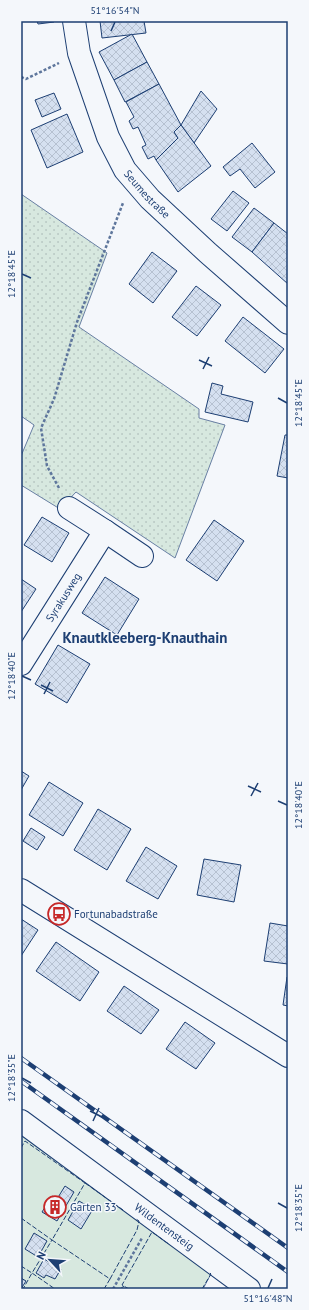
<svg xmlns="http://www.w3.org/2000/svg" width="309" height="1310" font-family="'PT Sans',sans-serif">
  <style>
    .grass { fill: url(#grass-dots); stroke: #687fa3 }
    .garden { fill: #d7e8df; stroke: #687fa3 }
    .building { fill: url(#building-cross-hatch); stroke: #1d3f73 }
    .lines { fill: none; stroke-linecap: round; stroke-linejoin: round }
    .minor-casing { stroke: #1d3f73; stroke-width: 24 }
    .tertiary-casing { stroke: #1d3f73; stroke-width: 24 }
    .secondary-casing { stroke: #1d3f73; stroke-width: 24 }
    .path { stroke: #5e769c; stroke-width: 2.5; stroke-dasharray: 3 2; stroke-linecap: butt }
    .minor { stroke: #f4f7fb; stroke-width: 22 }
    .tertiary { stroke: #f4f7fb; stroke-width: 22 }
    .secondary { stroke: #f4f7fb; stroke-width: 22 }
    .rail-casing { stroke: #1d3f73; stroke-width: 4.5 }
    .rail { stroke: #f4f7fb; stroke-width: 3; stroke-dasharray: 9; stroke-linecap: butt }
    .fence { stroke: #1d3f73; stroke-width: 1; stroke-dasharray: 5 2; stroke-linecap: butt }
    .ticks { fill: none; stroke: #1d3f73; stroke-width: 1.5 }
    .labels { text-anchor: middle; stroke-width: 3; stroke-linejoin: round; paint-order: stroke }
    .street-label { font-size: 11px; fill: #1d3f73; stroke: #f4f7fb }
    .poi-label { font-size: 11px; fill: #1d3f73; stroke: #f4f7fb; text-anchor: start }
    .district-label { font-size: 15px; font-weight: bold; fill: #1d3f73; stroke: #f4f7fb }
    .neatline { fill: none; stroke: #1d3f73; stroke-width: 1.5 }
    .ticks-label { font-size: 10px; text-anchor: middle; fill: #1d3f73 }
  </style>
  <defs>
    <pattern id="grass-dots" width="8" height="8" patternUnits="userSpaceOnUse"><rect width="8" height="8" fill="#d7e8df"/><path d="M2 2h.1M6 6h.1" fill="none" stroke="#b8c8c3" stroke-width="1.8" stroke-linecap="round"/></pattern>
    <pattern id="building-cross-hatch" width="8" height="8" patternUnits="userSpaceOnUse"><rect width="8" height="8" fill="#d5e0f0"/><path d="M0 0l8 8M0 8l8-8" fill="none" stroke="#b6c1d1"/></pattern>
  </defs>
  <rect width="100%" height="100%" fill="#f4f7fb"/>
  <!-- grass -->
  <polygon class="grass" points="21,194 107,253 79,327 199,409 199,418 225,425 175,558 76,492 60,509 21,485 21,456 34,425 21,416"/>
  <!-- garden -->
  <polygon class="garden" points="21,1135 213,1270 203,1289 21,1289"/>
  <!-- building -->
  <g class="building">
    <polygon points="37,21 54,21 54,22 38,24"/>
    <polygon points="100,21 144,21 146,33 102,38"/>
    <polygon points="132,34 147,62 114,80 99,52"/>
    <polygon points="147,62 159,84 125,102 114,80"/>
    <polygon points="159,84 181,125 174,132 178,138 156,160 154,156 148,159 142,147 146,145 138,127 133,129 129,121 134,117 126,102"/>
    <polygon points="201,91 217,109 194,143 181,125"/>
    <polygon points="54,93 61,109 42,117 35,100"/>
    <polygon points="67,114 83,152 47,168 31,130"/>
    <polygon points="181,125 211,166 178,192 156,160 178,138 174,132"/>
    <polygon points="252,143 275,172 255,188 240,169 230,176 223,167"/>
    <polygon points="233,191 249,203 227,231 211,219"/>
    <polygon points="254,208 274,223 252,252 232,237"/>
    <polygon points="274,223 288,234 288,284 252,252"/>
    <polygon points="152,252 177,271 153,303 129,284"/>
    <polygon points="196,286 221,305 197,336 172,317"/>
    <polygon points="243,317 284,349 265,373 225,341"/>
    <polygon points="212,383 223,386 221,394 253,402 248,422 205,412"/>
    <polygon points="285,435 288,435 288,478 277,476"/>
    <polygon points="42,517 69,533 52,562 24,545"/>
    <polygon points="214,520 244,541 217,581 186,560"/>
    <polygon points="105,577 139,599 117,635 82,613"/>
    <polygon points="21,579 36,589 21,612"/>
    <polygon points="58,645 90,664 67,703 35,684"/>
    <polygon points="21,771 29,776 21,790"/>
    <polygon points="49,782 83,803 63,836 29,815"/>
    <polygon points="98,809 131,829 107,870 74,850"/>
    <polygon points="31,828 45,837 37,850 23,841"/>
    <polygon points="146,847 177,866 158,899 126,881"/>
    <polygon points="204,859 241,865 234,902 197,895"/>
    <polygon points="21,919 38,930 21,956"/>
    <polygon points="270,923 288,926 288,964 264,961"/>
    <polygon points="56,942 99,972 80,1001 36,971"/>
    <polygon points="287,977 288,977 288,1006 283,1005"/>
    <polygon points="124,986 159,1010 141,1034 107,1011"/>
    <polygon points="185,1022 215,1043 196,1069 166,1049"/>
    <polygon points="65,1186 74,1192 57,1221 42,1212 52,1196 57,1199"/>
    <polygon points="79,1201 93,1209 81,1229 68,1220"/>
    <polygon points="34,1233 47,1241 38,1257 25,1249"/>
    <polygon points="44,1259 61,1269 55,1279 46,1275 44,1278 36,1273"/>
    <polygon points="21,1278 26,1281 21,1289"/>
  </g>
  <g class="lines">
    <!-- minor casing -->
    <g class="minor-casing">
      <g id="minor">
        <polyline points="69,508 105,531"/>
        <path id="s1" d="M21 664 105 531 142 556"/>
        <path id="s2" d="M21 1121 249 1289"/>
      </g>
    </g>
    <!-- tertiary casing -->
    <g class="tertiary-casing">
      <g id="tertiary">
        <path id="s3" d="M74 21 79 53 108 137 125 170 150 199 208 253 288 323"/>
      </g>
    </g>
    <!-- secondary casing -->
    <g class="secondary-casing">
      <polyline id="secondary" points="21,890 288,1056"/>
    </g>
    <!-- path -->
    <g class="path">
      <polyline points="21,77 26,79 59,63"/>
      <polyline points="59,488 47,466 41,428 54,399 77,322 123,203"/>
      <polyline points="113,1289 142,1238"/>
    </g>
    <!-- minor -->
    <use href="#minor" class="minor"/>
    <!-- tertiary -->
    <use href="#tertiary" class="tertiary"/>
    <!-- secondary -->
    <use href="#secondary" class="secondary"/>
    <!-- rail casing -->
    <g class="rail-casing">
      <g id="rail">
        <polyline points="21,1058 288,1248"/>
        <polyline points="21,1081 288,1272"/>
      </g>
    </g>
    <!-- rail -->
    <use href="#rail" class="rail"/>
    <!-- fence -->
    <g class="fence">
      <polyline points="21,1148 25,1141 85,1183 52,1240 110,1279 104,1289"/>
      <polyline points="85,1183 123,1210"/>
      <polyline points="21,1218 52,1240 32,1273 55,1289"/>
      <polyline points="21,1266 32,1273 23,1289"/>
      <polyline points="110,1279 137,1230 139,1221 136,1219"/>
      <polyline points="120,1289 124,1286"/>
      <polyline points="129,1289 122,1285 152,1232 170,1245"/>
      <polyline points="202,1289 211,1274 209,1272"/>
    </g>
  </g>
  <!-- ticks -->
  <path class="ticks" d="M111 31 115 22M22 274 31 278M199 360 212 366M203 369 209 357M278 398 287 403M22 676 31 680M41 685 53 691M44 694 50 682M248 786 261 792M251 796 258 783M278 801 287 805M22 1078 31 1083M90 1111 102 1117M93 1121 99 1108M278 1203 287 1208M268 1288 272 1279"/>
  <!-- icons -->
  <defs>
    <g id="bus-ring" transform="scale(1.15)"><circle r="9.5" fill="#f4f7fb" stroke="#c62828" stroke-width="1.5"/><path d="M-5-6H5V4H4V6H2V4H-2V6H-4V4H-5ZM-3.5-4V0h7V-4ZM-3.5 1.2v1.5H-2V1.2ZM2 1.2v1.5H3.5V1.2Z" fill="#c62828"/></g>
    <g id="building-ring" transform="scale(1.15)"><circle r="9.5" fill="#f4f7fb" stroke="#c62828" stroke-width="1.5"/><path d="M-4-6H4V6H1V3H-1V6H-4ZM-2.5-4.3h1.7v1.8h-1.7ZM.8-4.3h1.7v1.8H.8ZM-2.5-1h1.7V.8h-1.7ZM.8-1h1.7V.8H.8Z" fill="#c62828"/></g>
  </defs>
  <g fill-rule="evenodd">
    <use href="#bus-ring" x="59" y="914"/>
    <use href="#building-ring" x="55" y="1207"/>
  </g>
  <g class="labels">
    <!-- street labels -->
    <g class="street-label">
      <text dy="4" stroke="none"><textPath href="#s3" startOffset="191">Seumestraße</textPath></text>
      <text dy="4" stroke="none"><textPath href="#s1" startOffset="79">Syrakusweg</textPath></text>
      <text dy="4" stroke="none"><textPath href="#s2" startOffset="178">Wildentensteig</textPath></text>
    </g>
    <!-- poi labels -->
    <g class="poi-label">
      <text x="74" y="918">Fortunabadstraße</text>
      <text x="70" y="1211">Garten 33</text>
    </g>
    <!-- district labels -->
    <g class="district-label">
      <text x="145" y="643">Knautkleeberg-Knauthain</text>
    </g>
  </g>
  <!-- border -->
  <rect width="309" height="1310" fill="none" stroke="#f4f7fb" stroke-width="44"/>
  <!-- north arrow -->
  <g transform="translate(50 1260) rotate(296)" stroke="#f4f7fb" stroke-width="3" paint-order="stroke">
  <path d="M0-3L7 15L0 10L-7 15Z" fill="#1d3f73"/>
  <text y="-6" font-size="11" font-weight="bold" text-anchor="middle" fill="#1d3f73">N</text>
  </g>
  <rect x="22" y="22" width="265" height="1266" class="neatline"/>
  <g class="ticks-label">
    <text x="115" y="14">51°16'54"N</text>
    <text transform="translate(11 274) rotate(-90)" y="4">12°18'45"E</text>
    <text transform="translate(298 403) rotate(-90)" y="4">12°18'45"E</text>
    <text transform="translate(11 676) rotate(-90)" y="4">12°18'40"E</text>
    <text transform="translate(298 805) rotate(-90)" y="4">12°18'40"E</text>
    <text transform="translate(11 1078) rotate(-90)" y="4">12°18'35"E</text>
    <text transform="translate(298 1208) rotate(-90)" y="4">12°18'35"E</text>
    <text x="268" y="1302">51°16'48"N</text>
  </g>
</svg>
